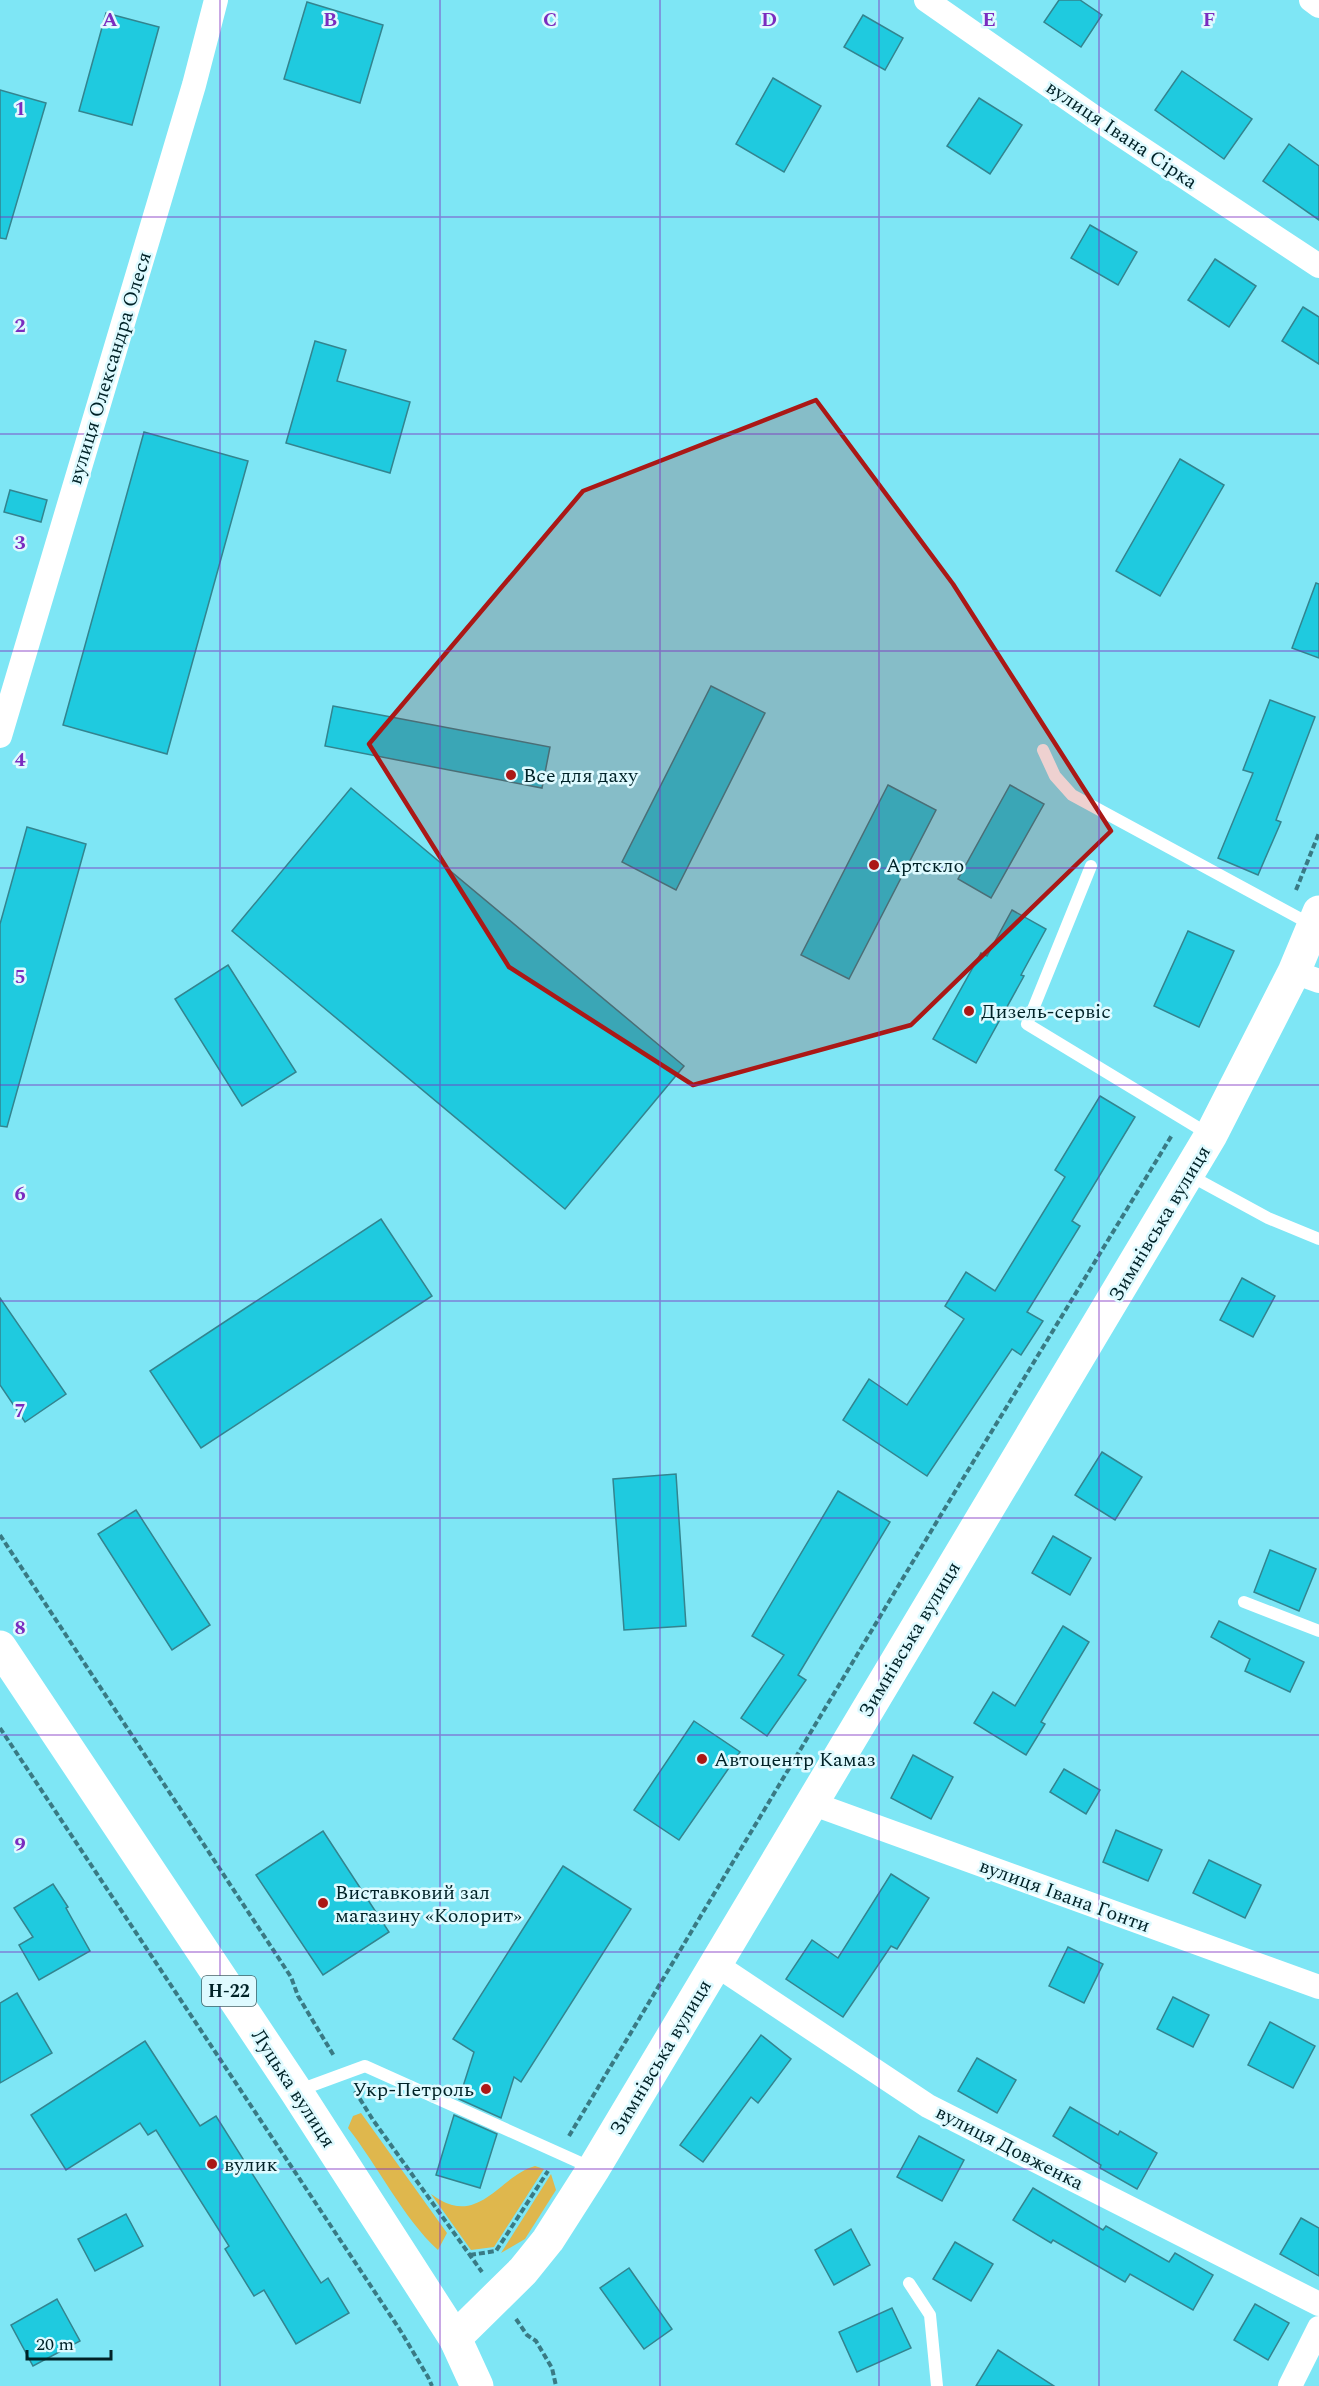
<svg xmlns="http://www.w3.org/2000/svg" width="1319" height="2386" font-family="Spectral,serif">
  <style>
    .green { fill: #dfb74d }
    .building { fill: #1fcadf; stroke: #33848f; stroke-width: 1.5 }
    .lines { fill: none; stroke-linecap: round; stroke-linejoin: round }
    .path { stroke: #397a84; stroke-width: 4; stroke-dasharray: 6 3; stroke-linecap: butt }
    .service { stroke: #fff; stroke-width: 12 }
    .minor { stroke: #fff; stroke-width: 24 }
    .secondary { stroke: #fff; stroke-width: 33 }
    .primary { stroke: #fff; stroke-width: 33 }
    .marked { fill: #ab1816; fill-opacity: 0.2; stroke: #ab1816; stroke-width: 4.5; stroke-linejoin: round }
    .grid { fill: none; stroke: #7b2cbf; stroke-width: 1.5; stroke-opacity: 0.55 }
    .poi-dot { fill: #ab1816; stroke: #defaff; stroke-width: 2 }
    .labels { text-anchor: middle; stroke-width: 5; stroke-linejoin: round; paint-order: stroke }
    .shield { fill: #defaff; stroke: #436368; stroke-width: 1.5 }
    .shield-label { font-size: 18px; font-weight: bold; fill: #002227 }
    .street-label { font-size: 20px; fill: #002227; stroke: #defaff }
    .poi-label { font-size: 20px; fill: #002227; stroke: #defaff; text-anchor: start }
    .grid-label { font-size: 20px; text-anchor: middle; font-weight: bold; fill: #7b2cbf; stroke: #defaff; stroke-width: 5; stroke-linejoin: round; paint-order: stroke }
  </style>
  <rect width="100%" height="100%" fill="#7ee6f5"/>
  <!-- green -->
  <g class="green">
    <path d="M361 2113 447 2233 438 2250C403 2218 378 2166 348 2128L353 2116Z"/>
    <path d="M535 2166 544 2169 494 2247 471 2250 431 2194C437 2198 444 2203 452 2205 485 2214 505 2174 535 2166Z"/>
    <polygon points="551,2174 556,2190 525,2239 501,2253"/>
  </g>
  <!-- building -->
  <g class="building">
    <polygon points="1059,0 1080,0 1102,15 1081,47 1044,22"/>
    <polygon points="307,2 383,25 360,103 284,79"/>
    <polygon points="106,13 159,27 132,125 79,111"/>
    <polygon points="863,15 903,38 885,70 844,47"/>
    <polygon points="1182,71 1252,119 1224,159 1155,110"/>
    <polygon points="773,78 821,106 784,172 736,144"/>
    <polygon points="0,90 46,103 6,239 0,238"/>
    <polygon points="979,98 1022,125 990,174 947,146"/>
    <polygon points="1289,144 1319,166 1319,220 1263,181"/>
    <polygon points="1090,225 1137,252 1118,285 1071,258"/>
    <polygon points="1215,259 1256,286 1229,327 1188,300"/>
    <polygon points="1303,307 1319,317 1319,364 1282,341"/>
    <polygon points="315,341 346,350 337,381 410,402 390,473 286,443"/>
    <polygon points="144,432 248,461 167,754 63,725"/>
    <polygon points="1180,459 1224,485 1160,596 1116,571"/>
    <polygon points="10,490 47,500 41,522 4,512"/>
    <polygon points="1316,583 1319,584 1319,658 1292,648"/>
    <polygon points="711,686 765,713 676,890 622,862"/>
    <polygon points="1270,700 1315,717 1276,820 1281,822 1258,875 1218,858 1253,773 1243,770"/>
    <polygon points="333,706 550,747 542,788 325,746"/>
    <polygon points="888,785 936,810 849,979 801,955"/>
    <polygon points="1010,785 1044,804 991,898 958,879"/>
    <polygon points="351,788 684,1066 565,1209 232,931"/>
    <polygon points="27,827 86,844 7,1127 0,1126 0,924"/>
    <polygon points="1012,910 1046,929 1021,975 1024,976 976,1063 933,1039 981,953 987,956"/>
    <polygon points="1188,931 1234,951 1199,1027 1154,1006"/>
    <polygon points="228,965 296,1072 242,1106 175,999"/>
    <polygon points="1100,1096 1135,1117 1072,1221 1080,1226 1027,1312 1043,1321 1021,1355 1012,1349 927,1476 843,1420 869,1379 907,1405 964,1319 945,1306 966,1272 995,1291 1065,1177 1055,1170"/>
    <polygon points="381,1219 432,1296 201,1448 150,1371"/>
    <polygon points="1242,1278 1275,1296 1253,1337 1220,1320"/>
    <polygon points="0,1298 66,1394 25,1422 0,1385"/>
    <polygon points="1102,1452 1142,1477 1115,1520 1075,1495"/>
    <polygon points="676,1474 686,1626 624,1630 613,1479"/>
    <polygon points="838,1491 890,1522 798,1675 806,1680 767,1736 741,1718 784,1655 752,1636"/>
    <polygon points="136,1510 210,1625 172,1650 98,1534"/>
    <polygon points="1053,1536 1091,1558 1070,1595 1032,1573"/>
    <polygon points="1270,1550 1316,1569 1299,1611 1254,1592"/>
    <polygon points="1219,1621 1304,1662 1290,1692 1245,1671 1250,1659 1211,1637"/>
    <polygon points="1063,1626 1089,1642 1041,1722 1045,1724 1026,1755 974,1723 993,1692 1015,1706"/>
    <polygon points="694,1721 740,1752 679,1840 634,1810"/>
    <polygon points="913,1755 953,1777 931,1819 891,1798"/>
    <polygon points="1064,1769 1100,1790 1086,1814 1050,1792"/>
    <polygon points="1116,1830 1162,1850 1148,1881 1103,1862"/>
    <polygon points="323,1831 389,1932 323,1975 256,1875"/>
    <polygon points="1209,1860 1261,1885 1245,1918 1193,1893"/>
    <polygon points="563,1866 631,1909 521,2082 514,2077 501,2118 459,2099 474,2052 453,2039"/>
    <polygon points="891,1874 929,1898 897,1949 891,1946 843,2017 786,1979 812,1940 838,1958"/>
    <polygon points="53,1884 68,1907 66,1908 90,1951 39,1980 19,1945 33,1937 14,1908"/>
    <polygon points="1068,1947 1103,1964 1084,2003 1049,1986"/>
    <polygon points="17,1993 52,2053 0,2083 0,2003"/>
    <polygon points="1173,1997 1209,2015 1193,2047 1157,2029"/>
    <polygon points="1270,2022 1315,2046 1293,2088 1248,2065"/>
    <polygon points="761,2035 791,2059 758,2103 751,2097 703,2162 680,2145"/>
    <polygon points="145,2041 200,2126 216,2116 321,2283 328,2278 349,2313 296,2344 264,2290 254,2296 225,2249 229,2246 156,2130 148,2135 140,2123 66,2170 31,2115"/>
    <polygon points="977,2058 1016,2080 997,2113 958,2091"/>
    <polygon points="1070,2107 1118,2135 1120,2131 1157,2153 1137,2189 1100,2168 1101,2165 1053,2136"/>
    <polygon points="454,2115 497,2134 480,2188 436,2175"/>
    <polygon points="919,2136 964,2160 942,2201 897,2177"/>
    <polygon points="1033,2188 1103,2230 1106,2226 1169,2262 1175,2253 1213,2275 1193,2310 1130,2274 1125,2282 1053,2240 1051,2243 1013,2220"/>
    <polygon points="126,2214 143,2246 95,2271 78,2239"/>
    <polygon points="1301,2218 1319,2228 1319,2276 1280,2254"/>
    <polygon points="851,2229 870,2265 834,2285 815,2250"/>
    <polygon points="955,2242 993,2264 971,2301 933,2279"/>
    <polygon points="629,2268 672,2329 644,2349 600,2288"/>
    <polygon points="57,2299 80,2341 33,2366 11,2325"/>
    <polygon points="1255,2304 1289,2323 1268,2360 1234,2340"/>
    <polygon points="892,2308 911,2348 857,2372 839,2332"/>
    <polygon points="998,2350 1054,2386 976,2386"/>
  </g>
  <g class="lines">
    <!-- path -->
    <g class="path">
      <polyline points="1296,890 1319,833"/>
      <polyline points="0,1535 291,1977 298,1996 334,2056"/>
      <polyline points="0,1728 400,2330 428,2377 432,2386"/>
      <polyline points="355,2091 373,2120 482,2272"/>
      <polyline points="569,2136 936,1523 1172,1135"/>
      <polyline points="470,2255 496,2251 548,2171"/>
      <polyline points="516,2319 527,2335 536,2341 552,2368 556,2386"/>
    </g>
    <!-- service -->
    <g class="service">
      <polyline points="1043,750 1055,776 1072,795 1312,925"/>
      <polyline points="1091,866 1027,1024 1210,1135"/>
      <polyline points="1189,1175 1268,1218 1319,1239"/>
      <polyline points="1244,1602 1319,1631"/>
      <polyline points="297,2091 365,2066 592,2168"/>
      <polyline points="909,2283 930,2315 937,2386"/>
    </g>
    <!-- minor -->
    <g class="minor">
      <polyline points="926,0 1094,117 1319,266"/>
      <polyline points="1311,0 1319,6"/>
      <polyline points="0,736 194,85 216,0"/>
      <polyline points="1294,972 1319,981"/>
      <polyline points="811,1803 1319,1987"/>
      <polyline points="715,1964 928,2106 1319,2304"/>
      <polyline points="1290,2386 1319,2328"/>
    </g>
    <!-- secondary -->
    <polyline class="secondary" points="455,2338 523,2271 548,2240 594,2168 1211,1135 1294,972 1319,912"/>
    <!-- primary -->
    <polyline class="primary" points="0,1647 296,2091 455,2338 477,2386"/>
  </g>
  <!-- marked area -->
  <path class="marked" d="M816 400 953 584 1111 831 911 1025 693 1085 509 967 369 744 583 491Z"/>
  <!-- grid -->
  <path class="grid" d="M220 0V2386M440 0V2386M660 0V2386M879 0V2386M1099 0V2386M0 217H1319M0 434H1319M0 651H1319M0 868H1319M0 1085H1319M0 1301H1319M0 1518H1319M0 1735H1319M0 1952H1319M0 2169H1319"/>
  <!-- markers -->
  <g class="poi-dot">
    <circle cx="511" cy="775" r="6"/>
    <circle cx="874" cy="865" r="6"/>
    <circle cx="969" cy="1011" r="6"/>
    <circle cx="702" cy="1759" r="6"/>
    <circle cx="323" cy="1903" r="6"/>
    <circle cx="486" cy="2089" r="6"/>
    <circle cx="212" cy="2164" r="6"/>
  </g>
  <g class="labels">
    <!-- shield labels -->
    <rect class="shield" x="202" y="1976" width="54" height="30" rx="4.5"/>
    <g class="shield-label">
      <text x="229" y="1997">Н-22</text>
    </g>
    <!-- street labels -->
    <g class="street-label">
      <text transform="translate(1122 134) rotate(34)" y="7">вулиця Івана Сірка</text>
      <text transform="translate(109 368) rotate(-73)" y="7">вулиця Олександра Олеся</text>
      <text transform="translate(1159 1223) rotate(-59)" y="7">Зимнівська вулиця</text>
      <text transform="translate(909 1639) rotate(-59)" y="7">Зимнівська вулиця</text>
      <text transform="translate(1065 1895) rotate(20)" y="7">вулиця Івана Гонти</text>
      <text transform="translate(660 2057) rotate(-59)" y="7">Зимнівська вулиця</text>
      <text transform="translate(294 2088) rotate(57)" y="7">Луцька вулиця</text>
      <text transform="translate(1010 2147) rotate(27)" y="7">вулиця Довженка</text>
    </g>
    <!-- poi labels -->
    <g class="poi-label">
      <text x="523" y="782">Все для даху</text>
      <text x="886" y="872">Артскло</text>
      <text x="981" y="1018">Дизель-сервіс</text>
      <text x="714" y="1766">Автоцентр Камаз</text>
      <text x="335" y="1899">Виставковий зал<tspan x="335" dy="23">магазину «Колорит»</tspan></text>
      <text x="474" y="2096" text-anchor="end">Укр-Петроль</text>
      <text x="224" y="2171">вулик</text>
    </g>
  </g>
  <g class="grid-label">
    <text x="110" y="26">A</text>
    <text x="330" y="26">B</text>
    <text x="550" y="26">C</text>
    <text x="769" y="26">D</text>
    <text x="989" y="26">E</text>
    <text x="1209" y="26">F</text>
    <text x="20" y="115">1</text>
    <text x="20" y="332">2</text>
    <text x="20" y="549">3</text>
    <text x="20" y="766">4</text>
    <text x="20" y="983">5</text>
    <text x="20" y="1200">6</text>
    <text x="20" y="1417">7</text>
    <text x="20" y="1634">8</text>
    <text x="20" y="1851">9</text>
  </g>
  <!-- scale -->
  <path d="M27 2350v9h84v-9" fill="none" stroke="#002227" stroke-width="3"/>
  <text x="36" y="2350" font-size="18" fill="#002227" stroke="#defaff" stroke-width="4.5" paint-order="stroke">20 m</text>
</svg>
